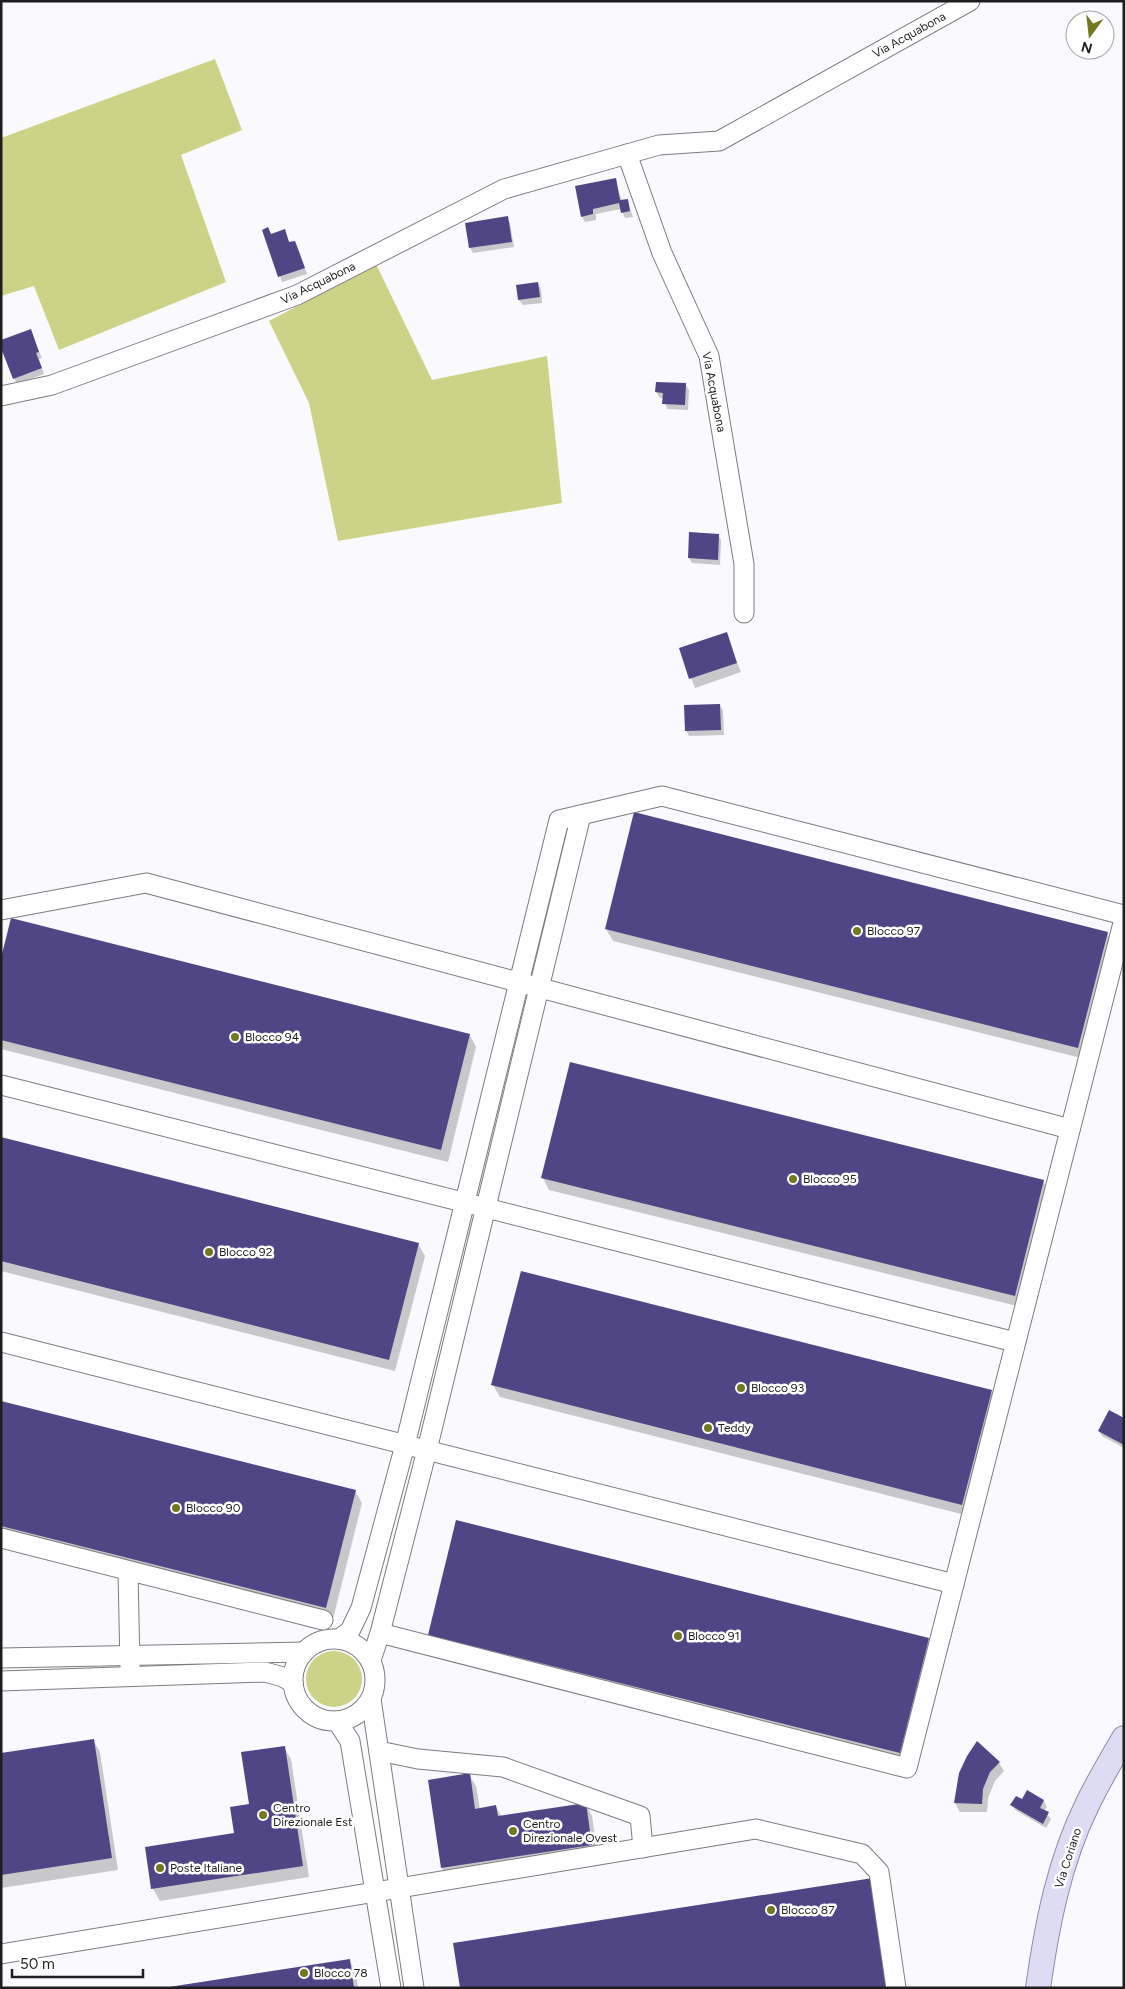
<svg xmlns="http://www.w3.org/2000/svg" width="1125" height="1989" font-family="Figtree,sans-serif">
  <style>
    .green { fill: #ccd387 }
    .shadow { fill: #0003 }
    .building { fill: #504585 }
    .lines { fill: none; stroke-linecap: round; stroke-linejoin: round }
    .minor-casing { stroke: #7c7c7f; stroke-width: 21 }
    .major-casing { stroke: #8c8aa6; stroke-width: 26 }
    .minor { stroke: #fff; stroke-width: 19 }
    .major { stroke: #dedcf5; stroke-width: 24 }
    .poi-dot { fill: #727720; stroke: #fff; stroke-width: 2 }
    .labels { text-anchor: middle; stroke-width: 5; stroke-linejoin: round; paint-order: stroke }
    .street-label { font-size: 12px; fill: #1e1e1f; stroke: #fff }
    .poi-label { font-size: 12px; fill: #1e1e1f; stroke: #fff; text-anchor: start }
  </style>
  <rect width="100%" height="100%" fill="#fafafe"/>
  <!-- green -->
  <g class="green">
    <polygon points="215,59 242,130 181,155 226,282 59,350 34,286 1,296 1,138"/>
    <polygon points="376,264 432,380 547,356 562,503 338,541 309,403 269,321"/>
    <circle cx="334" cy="1679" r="28"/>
  </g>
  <!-- shadow -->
  <g class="shadow">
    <polygon points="615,180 622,201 627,200 633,217 625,218 621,209 596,214 596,220 585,222 582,216"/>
    <polygon points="507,218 510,223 514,247 473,253 470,248"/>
    <polygon points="263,231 271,236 284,231 290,244 295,242 298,248 307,274 282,282"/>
    <polygon points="538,283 541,289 542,303 523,305 519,300"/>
    <polygon points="30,331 42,358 39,359 44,374 17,384 14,378"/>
    <polygon points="657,383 685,384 689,390 688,410 667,409 664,398 660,398 656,392"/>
    <polygon points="718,535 721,540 720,565 692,563 689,558"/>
    <polygon points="726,634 741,672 695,688 680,649"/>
    <polygon points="720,705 723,711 724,735 689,736 686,730"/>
    <polygon points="606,929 1107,933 1114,945 1085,1059 613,941"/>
    <polygon points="1,963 470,1035 476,1047 448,1162 1,1049"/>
    <polygon points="1,1138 418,1244 425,1256 395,1371 1,1271"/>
    <polygon points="543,1178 1043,1181 1050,1193 1021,1307 549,1190"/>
    <polygon points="493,1385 991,1392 998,1403 969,1516 500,1397"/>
    <polygon points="1,1402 355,1491 362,1503 333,1619 1,1536"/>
    <polygon points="1124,1419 1124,1448 1102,1436 1099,1431"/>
    <polygon points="429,1635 928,1639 935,1651 907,1764 436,1647"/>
    <polygon points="93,1740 100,1752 118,1870 1,1888 1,1754"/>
    <polygon points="284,1747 291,1759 309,1877 160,1901 153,1889 146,1848 236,1834"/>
    <polygon points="999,1763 1004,1771 995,1781 988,1798 987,1812 960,1812 955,1803"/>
    <polygon points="469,1775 476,1786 480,1809 496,1807 502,1817 586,1804 592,1816 598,1857 449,1879 442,1868"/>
    <polygon points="1028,1792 1044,1801 1047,1807 1044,1811 1051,1819 1046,1828 1015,1810 1012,1805 1022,1801"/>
    <polygon points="349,1960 356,1972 358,1988 170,1988"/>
  </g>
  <!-- building -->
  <g class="building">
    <polygon points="616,178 620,200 628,199 630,211 621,213 619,203 593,209 593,214 581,217 575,186"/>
    <polygon points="508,216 512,242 469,248 465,223"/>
    <polygon points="268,227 271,234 285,229 289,242 295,241 305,268 278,277 262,230"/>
    <polygon points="538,282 540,297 518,300 516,285"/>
    <polygon points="31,329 39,352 36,353 42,368 13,379 1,348 1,340"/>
    <polygon points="656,382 686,383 685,405 662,404 663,393 655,392"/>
    <polygon points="689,532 719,534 718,560 688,558"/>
    <polygon points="727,632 737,663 689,679 679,648"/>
    <polygon points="720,704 721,730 685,731 684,705"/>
    <polygon points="634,812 1108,932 1078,1048 605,929"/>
    <polygon points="11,918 470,1034 441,1150 1,1040 1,958"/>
    <polygon points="570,1062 1044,1180 1015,1296 541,1178"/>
    <polygon points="1,1137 419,1243 389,1360 1,1261"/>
    <polygon points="521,1271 992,1390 962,1505 491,1385"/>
    <polygon points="1,1401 356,1490 326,1608 1,1526"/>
    <polygon points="1109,1410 1124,1418 1124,1445 1098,1431"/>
    <polygon points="456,1520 929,1638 900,1753 428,1635"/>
    <polygon points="94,1739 112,1858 1,1875 1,1753"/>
    <polygon points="977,1741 1000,1762 990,1772 983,1789 982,1804 954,1803 959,1773 967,1756"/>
    <polygon points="285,1746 303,1866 151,1889 145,1847 234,1833 230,1807 249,1804 241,1752"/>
    <polygon points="470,1773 475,1809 496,1805 498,1816 586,1803 592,1845 441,1868 428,1780"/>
    <polygon points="1027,1790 1044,1800 1040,1808 1049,1812 1043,1824 1010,1805 1016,1796 1022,1799"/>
    <polygon points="873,1878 890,1988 460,1988 453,1943"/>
    <polygon points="350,1959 354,1988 169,1988 169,1987"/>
  </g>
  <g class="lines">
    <!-- minor casing -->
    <g class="minor-casing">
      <g id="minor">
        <polyline points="627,154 662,253 709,356 744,564 744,613"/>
        <polyline points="1,396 52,385 297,295 504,189 659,145 719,141 970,1"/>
        <polyline points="1,910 146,883 1070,1129"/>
        <polyline points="1,1085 1015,1342"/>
        <polyline points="1,1342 954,1584"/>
        <polyline points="1,1538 323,1620"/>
        <polyline points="128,1571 130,1667"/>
        <polyline points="380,1633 907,1768 1124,919"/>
        <polyline points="339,1639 350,1631 361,1608 405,1445 559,820 662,796 1124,915"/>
        <circle cx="334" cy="1680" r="41"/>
        <polyline points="1,1658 304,1652"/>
        <polyline points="371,1660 380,1633 427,1450 581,815"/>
        <polyline points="1,1681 265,1672 283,1677 293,1683"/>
        <polyline points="371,1699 414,1988"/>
        <polyline points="337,1721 350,1741 391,1988"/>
        <polyline points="379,1751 418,1759 503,1767 640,1816 643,1848"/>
        <polyline points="1,1954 756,1829 862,1854 879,1872 896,1988"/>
      </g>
    </g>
    <!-- major casing -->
    <g class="major-casing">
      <path id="major" d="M1038 1988C1047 1925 1059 1862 1087 1805 1098 1782 1111 1760 1124 1738"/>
    </g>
    <!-- minor -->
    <use href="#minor" class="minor"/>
    <!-- major -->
    <use href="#major" class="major"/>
  </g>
  <!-- markers -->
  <g class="poi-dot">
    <circle cx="857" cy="931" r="5"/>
    <circle cx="235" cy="1037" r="5"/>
    <circle cx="793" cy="1179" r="5"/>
    <circle cx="209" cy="1252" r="5"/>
    <circle cx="741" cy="1388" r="5"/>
    <circle cx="708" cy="1428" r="5"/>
    <circle cx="176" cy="1508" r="5"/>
    <circle cx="678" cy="1636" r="5"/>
    <circle cx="263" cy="1815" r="5"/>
    <circle cx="513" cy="1831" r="5"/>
    <circle cx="160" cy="1868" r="5"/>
    <circle cx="771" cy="1910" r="5"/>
    <circle cx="304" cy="1973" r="5"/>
  </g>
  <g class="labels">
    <!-- street labels -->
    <g class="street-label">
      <text transform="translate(909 35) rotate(-29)" y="4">Via Acquabona</text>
      <text transform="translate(318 283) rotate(-26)" y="4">Via Acquabona</text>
      <text transform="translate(714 392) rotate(79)" y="4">Via Acquabona</text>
      <text transform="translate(1068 1858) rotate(-72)" y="4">Via Coriano</text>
    </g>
    <!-- poi labels -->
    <g class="poi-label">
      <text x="867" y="935">Blocco 97</text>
      <text x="245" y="1041">Blocco 94</text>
      <text x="803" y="1183">Blocco 95</text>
      <text x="219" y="1256">Blocco 92</text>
      <text x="751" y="1392">Blocco 93</text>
      <text x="718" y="1432">Teddy</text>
      <text x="186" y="1512">Blocco 90</text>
      <text x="688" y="1640">Blocco 91</text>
      <text x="273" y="1812">Centro<tspan x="273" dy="14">Direzionale Est</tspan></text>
      <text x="523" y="1828">Centro<tspan x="523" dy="14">Direzionale Ovest</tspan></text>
      <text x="170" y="1872">Poste Italiane</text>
      <text x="781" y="1914">Blocco 87</text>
      <text x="314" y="1977">Blocco 78</text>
    </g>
  </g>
  <!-- border -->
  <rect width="1125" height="1989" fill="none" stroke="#1e1e1f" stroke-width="5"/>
  <!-- north arrow -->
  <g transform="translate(1090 35) rotate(195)"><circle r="24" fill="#ffffff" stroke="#a5a5a5"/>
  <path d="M0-4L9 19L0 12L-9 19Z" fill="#727720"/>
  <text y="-8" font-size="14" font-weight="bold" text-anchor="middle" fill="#1e1e1f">N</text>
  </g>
  <!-- scale -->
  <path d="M12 1969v8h131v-8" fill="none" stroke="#1e1e1f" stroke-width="2.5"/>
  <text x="20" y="1969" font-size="15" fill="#1e1e1f" stroke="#ffffff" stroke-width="4" paint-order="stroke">50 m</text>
</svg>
